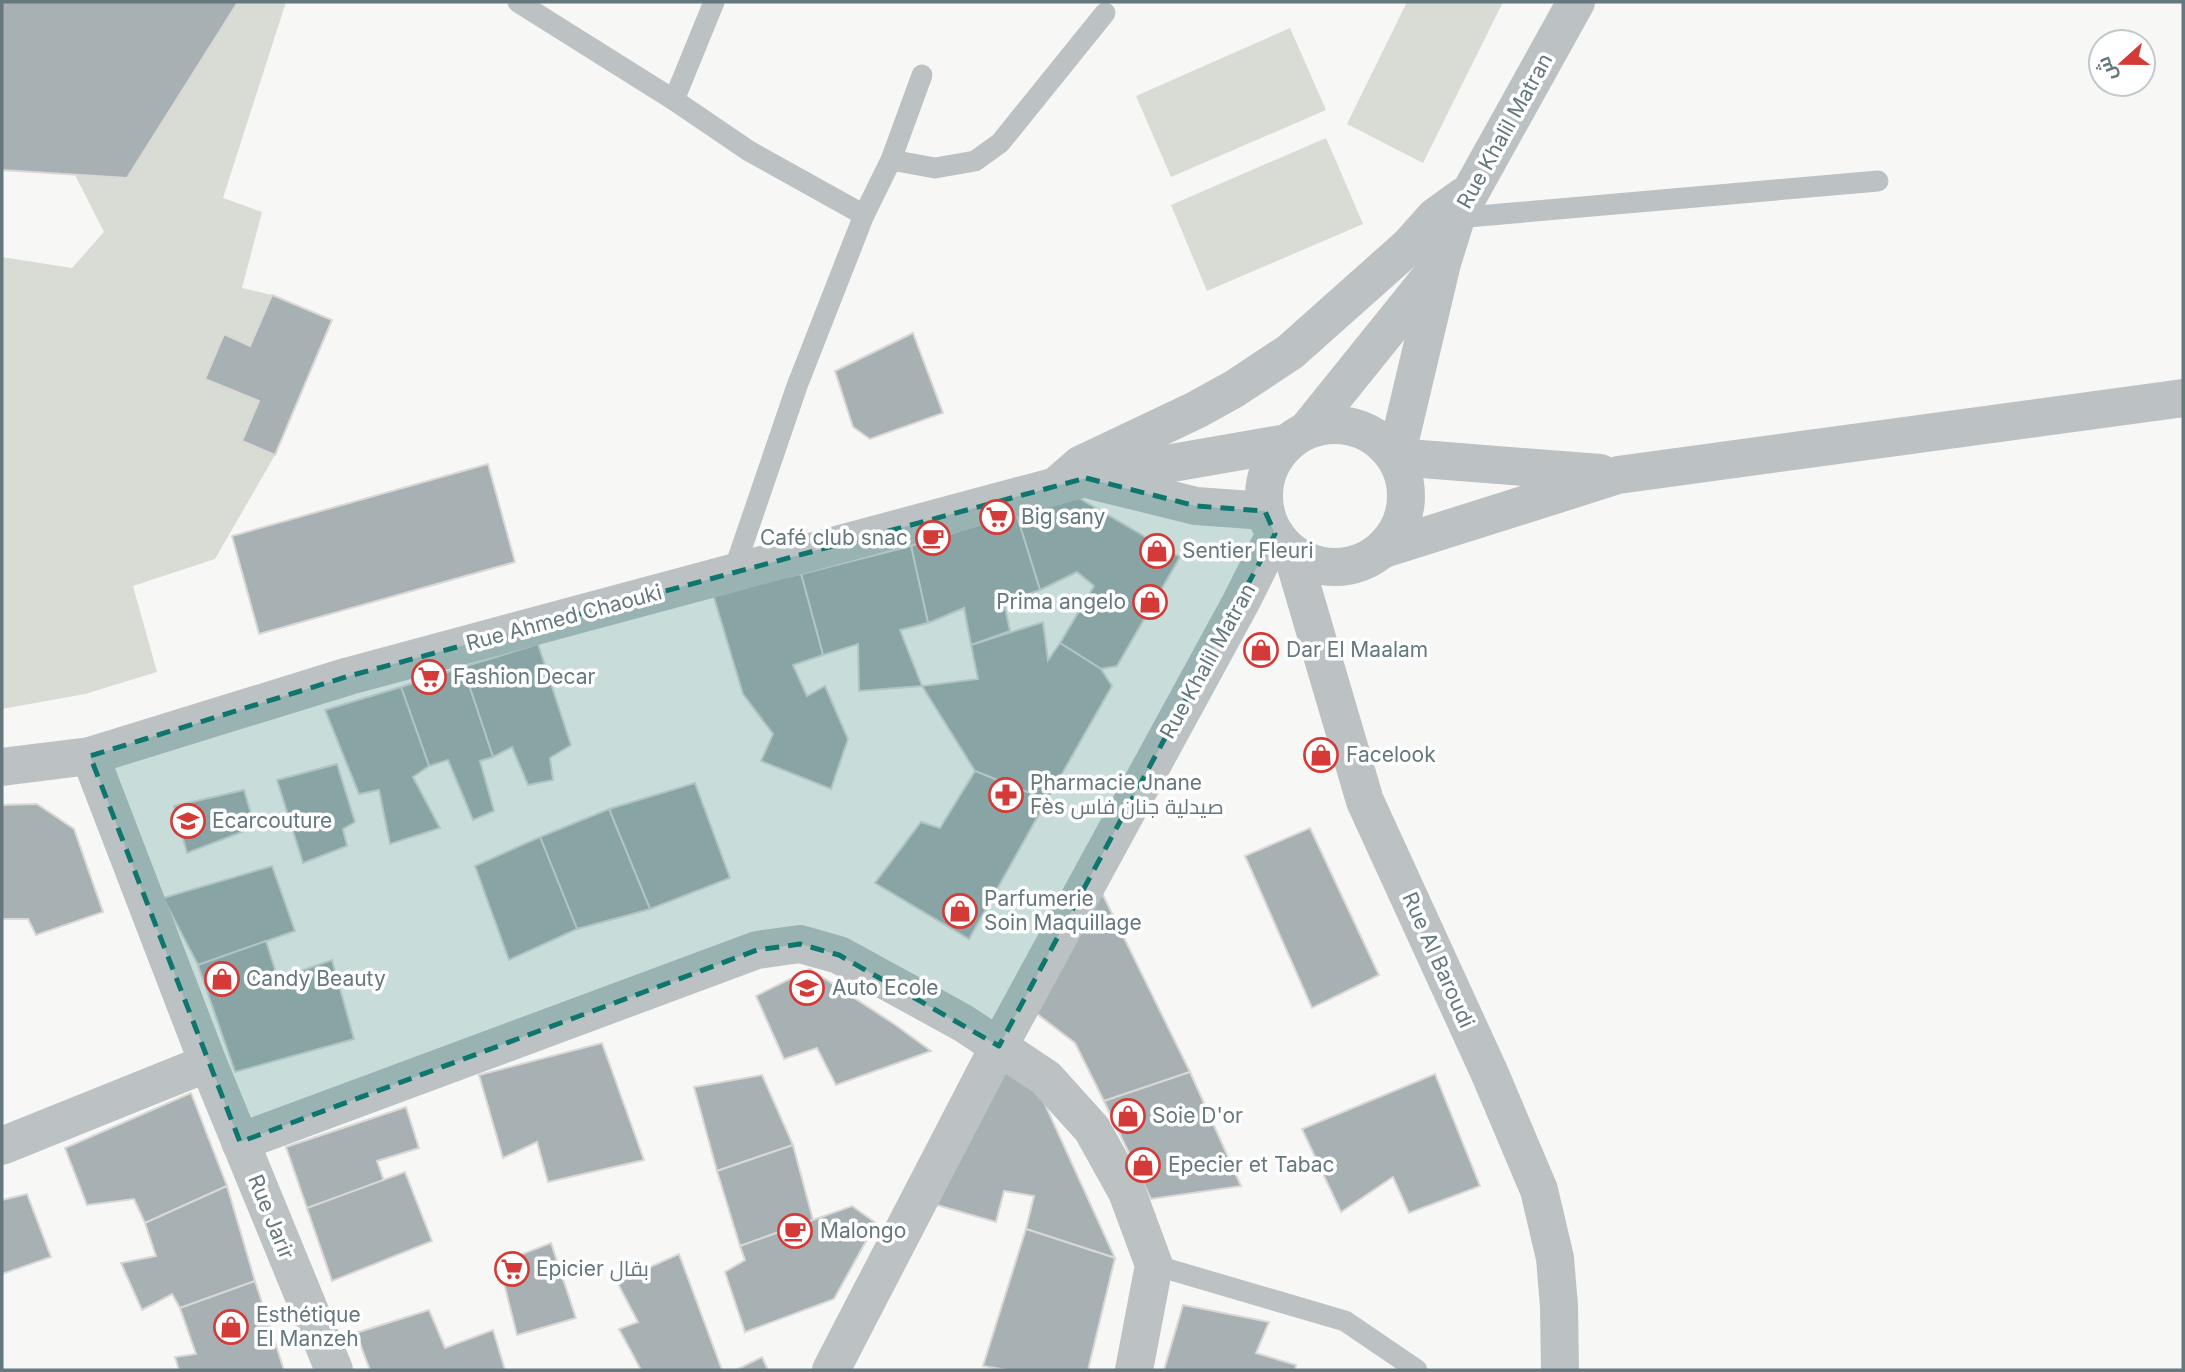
<svg xmlns="http://www.w3.org/2000/svg" width="2185" height="1372" font-family="Inter,Cairo,sans-serif">
  <style>
    .green { fill: #d8dcd4 }
    .building { fill: #a7b0b3; stroke: #d9d8d7; stroke-width: 2 }
    .lines { fill: none; stroke-linecap: round; stroke-linejoin: round }
    .service { stroke: #bcc2c4; stroke-width: 21 }
    .minor { stroke: #bcc2c4; stroke-width: 38 }
    .tertiary { stroke: #bcc2c4; stroke-width: 38 }
    .marked { fill: #0f766e; fill-opacity: 0.2; stroke: #0f766e; stroke-width: 5; stroke-dasharray: 14 9; stroke-linejoin: round }
    .labels { text-anchor: middle; stroke-width: 7; stroke-linejoin: round; paint-order: stroke }
    .street-label { font-size: 21px; fill: #65787d; stroke: #fff }
    .poi-label { font-size: 21px; fill: #65787d; stroke: #fff; text-anchor: start }
  </style>
  <rect width="100%" height="100%" fill="#f7f7f5"/>
  <!-- green -->
  <g class="green">
    <polygon points="238,2 286,2 223,198 262,212 242,288 272,295 250,346 224,335 205,378 259,401 243,441 275,455 215,559 133,586 157,672 85,694 2,709 2,257 72,268 104,232 75,175 127,178"/>
    <polygon points="1407,2 1503,2 1423,163 1347,124"/>
    <polygon points="1290,28 1326,110 1171,177 1136,96"/>
    <polygon points="1326,138 1363,224 1207,291 1171,205"/>
  </g>
  <!-- building -->
  <g class="building">
    <polygon points="2,2 238,2 127,178 2,170"/>
    <polygon points="272,295 332,320 275,455 242,441 259,401 205,379 224,334 250,346"/>
    <polygon points="913,333 943,413 870,439 853,427 835,371"/>
    <polygon points="488,464 515,562 259,634 232,536"/>
    <polygon points="1072,494 1180,557 1117,666 1101,669 1060,643 1094,586 1077,572 1040,590 1016,513"/>
    <polygon points="1016,513 1040,590 1004,603 1010,631 971,645 964,608 928,623 911,546"/>
    <polygon points="911,546 928,623 900,630 922,686 859,691 858,644 823,655 801,574"/>
    <polygon points="801,574 823,655 793,665 807,696 825,686 848,739 831,789 761,761 773,734 743,694 712,591"/>
    <polygon points="1043,622 1048,660 1060,643 1101,669 1112,686 1047,800 975,771 922,686 978,679 971,645"/>
    <polygon points="538,644 571,745 550,758 553,780 528,785 512,747 493,757 463,667"/>
    <polygon points="463,667 493,757 480,761 494,811 473,820 448,760 429,766 401,687"/>
    <polygon points="401,687 429,766 413,777 440,828 390,844 379,790 359,794 325,710"/>
    <polygon points="337,764 355,822 343,829 347,846 303,863 277,780"/>
    <polygon points="975,771 1047,800 969,939 875,883 921,822 940,828"/>
    <polygon points="695,783 730,878 650,909 609,809"/>
    <polygon points="244,790 255,827 187,853 174,806"/>
    <polygon points="37,804 74,829 103,912 36,935 28,919 2,919 2,805"/>
    <polygon points="609,809 650,909 577,929 540,837"/>
    <polygon points="1310,828 1379,975 1312,1008 1245,856"/>
    <polygon points="540,837 577,929 509,960 475,866"/>
    <polygon points="272,866 295,931 198,965 163,898"/>
    <polygon points="1099,887 1190,1072 1104,1101 1075,1043 1032,1010"/>
    <polygon points="266,941 278,979 332,960 354,1039 235,1072 198,965"/>
    <polygon points="810,969 894,1024 931,1051 836,1085 817,1048 784,1059 756,996"/>
    <polygon points="602,1043 644,1160 548,1182 537,1142 503,1158 479,1075"/>
    <polygon points="992,1061 1038,1089 1115,1258 1026,1229 1034,1196 1004,1191 996,1222 930,1203"/>
    <polygon points="1190,1072 1241,1186 1151,1199 1104,1101"/>
    <polygon points="1435,1074 1480,1186 1409,1213 1393,1177 1341,1212 1302,1129"/>
    <polygon points="762,1075 793,1145 717,1171 694,1087"/>
    <polygon points="191,1093 227,1186 145,1223 134,1199 87,1205 65,1148"/>
    <polygon points="406,1107 419,1148 377,1161 384,1181 307,1208 286,1147"/>
    <polygon points="793,1145 813,1220 740,1246 717,1171"/>
    <polygon points="405,1172 432,1241 332,1281 307,1208"/>
    <polygon points="227,1186 255,1281 180,1308 172,1294 142,1310 121,1263 156,1256 145,1223"/>
    <polygon points="27,1194 51,1257 2,1274 2,1200"/>
    <polygon points="852,1206 876,1223 834,1299 745,1332 725,1272 745,1260 740,1246"/>
    <polygon points="1026,1229 1115,1258 1088,1370 1007,1370 983,1366"/>
    <polygon points="551,1243 576,1318 517,1335 499,1263"/>
    <polygon points="679,1254 722,1370 641,1370 619,1329 638,1322 617,1282"/>
    <polygon points="255,1281 284,1370 179,1370 175,1357 196,1354 180,1308"/>
    <polygon points="1183,1305 1269,1322 1256,1353 1296,1365 1295,1370 1164,1370"/>
    <polygon points="429,1310 445,1348 493,1330 505,1370 370,1370 356,1333"/>
    <polygon points="762,1357 768,1370 736,1370"/>
  </g>
  <g class="lines">
    <!-- service -->
    <g class="service">
      <polyline points="518,2 674,100"/>
      <polyline points="714,2 674,100 749,151 864,215 797,386 733,573"/>
      <polyline points="891,160 935,168 975,161 1000,143 1105,13"/>
      <polyline points="864,215 891,160 922,75"/>
      <polyline points="1456,218 1878,181"/>
      <polyline points="1154,1265 1345,1321 1417,1370"/>
    </g>
    <!-- minor -->
    <g class="minor">
      <polyline points="1094,481 1196,506 1265,511"/>
      <polyline points="1292,553 1365,801 1490,1074 1539,1190 1555,1258 1559,1306 1560,1370"/>
      <polyline points="90,756 208,1063 334,1370"/>
      <polyline points="2,767 90,756 349,676 1086,478 1287,443"/>
      <polyline points="240,1142 757,950 800,944 839,955 963,1023 1046,1078 1092,1129 1127,1192 1154,1265 1134,1370"/>
      <polyline points="2,1146 208,1063"/>
    </g>
    <!-- tertiary -->
    <g class="tertiary">
      <polyline points="1576,2 1456,218 1442,263 1396,457 1600,473"/>
      <circle cx="1335" cy="496" r="71"/>
      <polyline points="1308,429 1436,270"/>
      <polyline points="1056,486 1080,465 1196,410 1234,389 1290,352 1409,246 1435,217 1464,196"/>
      <polyline points="1384,549 1618,475 2183,398"/>
      <polyline points="831,1370 999,1046 1241,602 1275,534"/>
    </g>
  </g>
  <!-- marked area -->
  <path class="marked" d="M1086 478 1196 506 1265 511 1275 534 999 1046 839 955 800 944 757 950 240 1142 90 756 349 676Z"/>
  <!-- icons -->
  <defs>
    <g id="supermarket-ring" transform="scale(1.75)"><circle r="9.5" fill="#fff" stroke="#d43a37" stroke-width="1.5"/><path d="M-6-5.5h2.5l.6 2H6L4.5 2H-2.5L-4.4-4H-6ZM-1.5 3.2a1.3 1.3 0 1 0 .1 0ZM3 3.2a1.3 1.3 0 1 0 .1 0Z" fill="#d43a37"/></g>
    <g id="cafe-ring" transform="scale(1.75)"><circle r="9.5" fill="#fff" stroke="#d43a37" stroke-width="1.5"/><path d="M-5.5-4.5H6V0H3Q3 3.5 0 3.5H-2.5Q-5.5 3.5-5.5 0ZM3-3.2v2h1.7v-2ZM-6 4.5H4V6H-6Z" fill="#d43a37"/></g>
    <g id="shop-ring" transform="scale(1.75)"><circle r="9.5" fill="#fff" stroke="#d43a37" stroke-width="1.5"/><path d="M-5-2.5h2.3a2.7 3.5 0 0 1 5.4 0H5L5.5 6h-11ZM-1.5-2.5h3a1.5 2.3 0 0 0-3 0Z" fill="#d43a37"/></g>
    <g id="pharmacy-ring" transform="scale(1.75)"><circle r="9.5" fill="#fff" stroke="#d43a37" stroke-width="1.5"/><path d="M-2-6h4v4h4v4h-4v4h-4v-4h-4v-4h4Z" fill="#d43a37"/></g>
    <g id="school-ring" transform="scale(1.75)"><circle r="9.5" fill="#fff" stroke="#d43a37" stroke-width="1.5"/><path d="M0-5L7-2L0 1L-7-2ZM-4 1L0 2.5L4 1V4Q0 6-4 4Z" fill="#d43a37"/></g>
  </defs>
  <g fill-rule="evenodd">
    <use href="#supermarket-ring" x="997" y="517"/>
    <use href="#cafe-ring" x="933" y="538"/>
    <use href="#shop-ring" x="1157" y="551"/>
    <use href="#shop-ring" x="1150" y="602"/>
    <use href="#shop-ring" x="1261" y="650"/>
    <use href="#supermarket-ring" x="429" y="677"/>
    <use href="#shop-ring" x="1321" y="755"/>
    <use href="#pharmacy-ring" x="1006" y="795"/>
    <use href="#school-ring" x="188" y="821"/>
    <use href="#shop-ring" x="960" y="911"/>
    <use href="#shop-ring" x="222" y="979"/>
    <use href="#school-ring" x="807" y="988"/>
    <use href="#shop-ring" x="1128" y="1116"/>
    <use href="#shop-ring" x="1143" y="1165"/>
    <use href="#cafe-ring" x="795" y="1231"/>
    <use href="#supermarket-ring" x="512" y="1269"/>
    <use href="#shop-ring" x="231" y="1327"/>
  </g>
  <g class="labels">
    <!-- street labels -->
    <g class="street-label">
      <text transform="translate(1505 131) rotate(-61)" y="7">Rue Khalil Matran</text>
      <text transform="translate(564 618) rotate(-15)" y="7">Rue Ahmed Chaouki</text>
      <text transform="translate(1208 661) rotate(-61)" y="7">Rue Khalil Matran</text>
      <text transform="translate(1438 960) rotate(66)" y="7">Rue Al Baroudi</text>
      <text transform="translate(271 1217) rotate(68)" y="7">Rue Jarir</text>
    </g>
    <!-- poi labels -->
    <g class="poi-label">
      <text x="1021" y="524">Big sany</text>
      <text x="908" y="545" text-anchor="end">Café club snac</text>
      <text x="1182" y="558">Sentier Fleuri</text>
      <text x="1126" y="609" text-anchor="end">Prima angelo</text>
      <text x="1286" y="657">Dar El Maalam</text>
      <text x="453" y="684">Fashion Decar</text>
      <text x="1346" y="762">Facelook</text>
      <text x="1030" y="790">Pharmacie Jnane<tspan x="1030" dy="24">Fès صيدلية جنان فاس</tspan></text>
      <text x="212" y="828">Ecarcouture</text>
      <text x="984" y="906">Parfumerie<tspan x="984" dy="24">Soin Maquillage</tspan></text>
      <text x="246" y="986">Candy Beauty</text>
      <text x="832" y="995">Auto Ecole</text>
      <text x="1152" y="1123">Soie D'or</text>
      <text x="1168" y="1172">Epecier et Tabac</text>
      <text x="820" y="1238">Malongo</text>
      <text x="536" y="1276">Epicier بقال</text>
      <text x="256" y="1322">Esthétique<tspan x="256" dy="24">El Manzeh</tspan></text>
    </g>
  </g>
  <!-- border -->
  <rect width="2185" height="1372" fill="none" stroke="#65787d" stroke-width="7"/>
  <!-- north arrow -->
  <g transform="translate(2122 63) rotate(249)"><circle r="33" fill="#ffffff" stroke="#c1c9cb" stroke-width="2"/>
  <path d="M0-5L12 26L0 18L-12 26Z" fill="#d43a37"/>
  <text y="-10" font-size="19" font-weight="bold" text-anchor="middle" fill="#65787d">ش</text>
  </g>
</svg>
